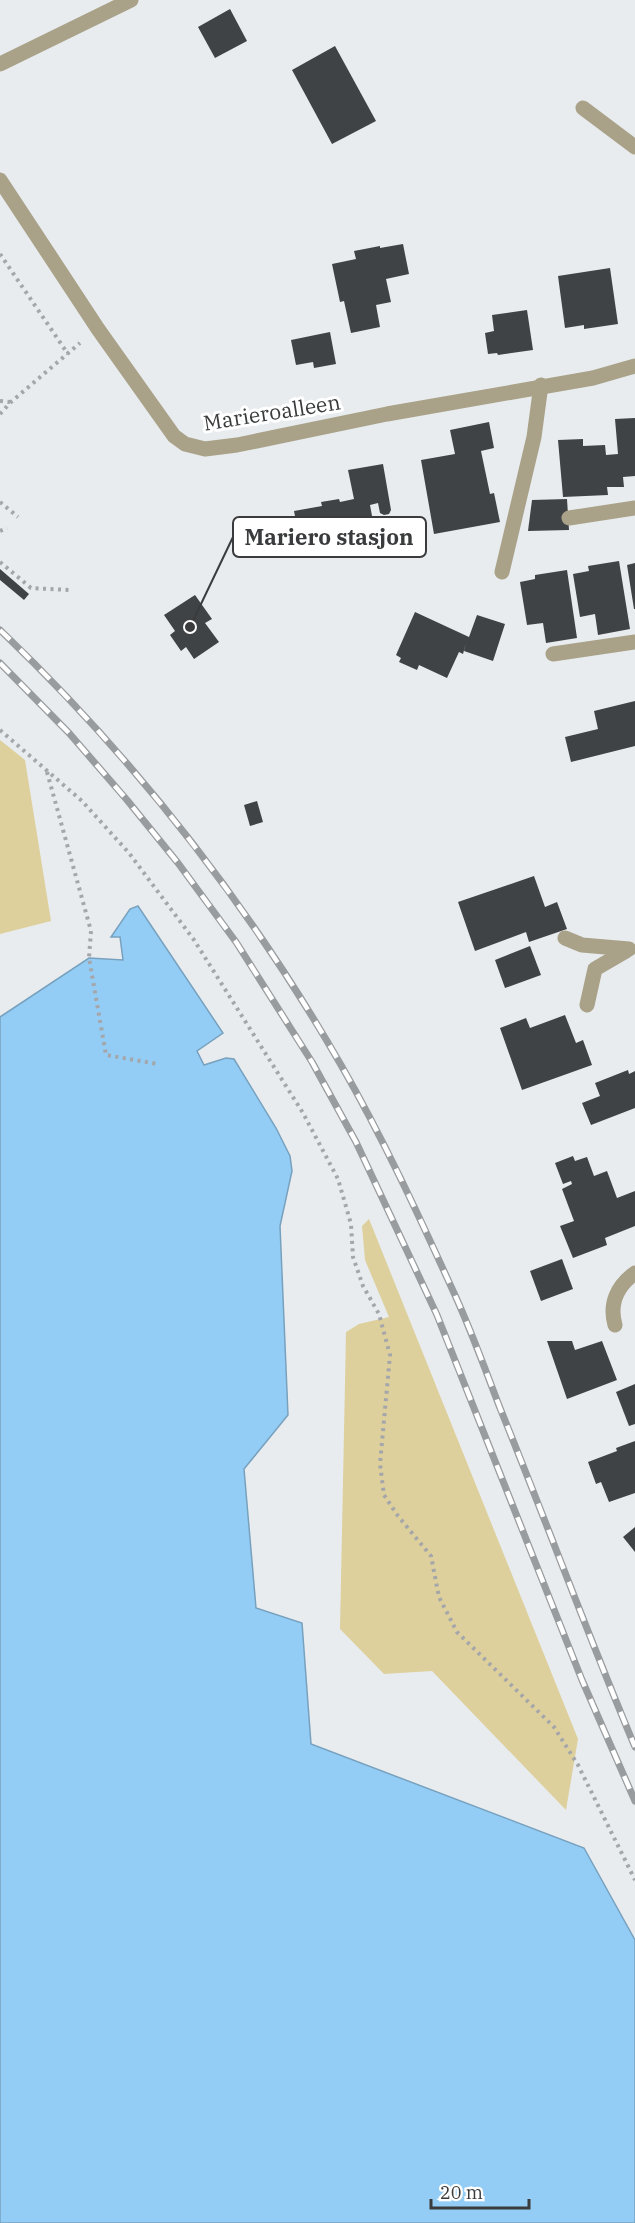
<svg xmlns="http://www.w3.org/2000/svg" width="635" height="2223" font-family="'IBM Plex Serif',serif">
  <style>
    .green { fill: #ded09c }
    .water { fill: #93cdf5; stroke: #78a1be; stroke-width: 1.5 }
    .building { fill: #404345 }
    .lines { fill: none; stroke-linecap: round; stroke-linejoin: round }
    .path { stroke: #a4a6a9; stroke-width: 4; stroke-dasharray: 3 4.5; stroke-linecap: butt }
    .lane { stroke: #a9a288; stroke-width: 15 }
    .street { stroke: #a9a288; stroke-width: 15 }
    .rail-casing { stroke: #999c9e; stroke-width: 7 }
    .rail { stroke: #fff; stroke-width: 4.5; stroke-dasharray: 14; stroke-linecap: butt }
    .labels { text-anchor: middle; stroke-width: 6; stroke-linejoin: round; paint-order: stroke }
    .street-label { font-size: 21px; fill: #3a3b3c; stroke: #fff }
    .leader { fill: none; stroke: #3a3b3c; stroke-width: 2 }
    .callout-dot { fill: #3a3b3c; stroke: #fff; stroke-width: 2 }
    .callout { fill: #fff; stroke: #3a3b3c; stroke-width: 2 }
    .callout-label { font-size: 22px; text-anchor: middle; font-weight: bold; fill: #3a3b3c }
  </style>
  <rect width="100%" height="100%" fill="#e8ecef"/>
  <!-- green -->
  <g class="green">
    <polygon points="0,740 25,760 51,921 0,934"/>
    <polygon points="369,1219 578,1739 566,1810 432,1671 384,1674 340,1629 346,1332 359,1324 389,1317 365,1260 362,1226"/>
  </g>
  <!-- water -->
  <polygon class="water" points="138,906 223,1033 197,1051 204,1065 226,1058 234,1059 276,1128 290,1156 292,1171 280,1226 288,1415 244,1469 256,1608 302,1623 311,1744 584,1848 635,1940 635,2223 0,2223 0,1017 89,958 123,960 120,937 111,937 130,909"/>
  <!-- building -->
  <g class="building">
    <polygon points="230,9 247,41 215,58 198,27"/>
    <polygon points="335,46 376,121 332,144 292,70"/>
    <polygon points="403,244 409,274 386,279 391,302 376,305 380,327 351,333 344,301 340,302 332,264 356,259 354,251 380,246 380,248"/>
    <polygon points="610,268 618,324 584,329 584,325 565,328 558,276"/>
    <polygon points="527,310 533,350 498,355 497,353 488,354 485,333 494,331 492,315"/>
    <polygon points="330,332 336,364 314,368 313,362 296,365 291,340"/>
    <polygon points="635,418 635,476 623,477 624,487 607,487 608,495 563,497 558,440 583,439 583,446 605,445 606,455 618,454 615,419"/>
    <polygon points="489,422 494,448 481,451 490,494 494,493 500,522 434,534 421,460 455,454 450,430"/>
    <polygon points="383,464 391,510 389,514 384,515 380,513 378,503 370,505 377,543 303,558 294,511 322,506 321,502 339,499 340,502 354,499 348,470"/>
    <polygon points="567,499 569,530 528,531 532,500"/>
    <polygon points="619,561 630,629 598,635 595,614 580,617 573,574 589,571 588,566"/>
    <polygon points="635,563 635,609 634,609 627,565"/>
    <polygon points="0,569 29,594 24,600 0,580"/>
    <polygon points="567,570 577,638 546,643 543,623 527,625 520,582 535,579 535,575"/>
    <polygon points="195,595 212,619 205,623 219,642 194,659 186,647 181,651 170,635 175,631 164,615"/>
    <polygon points="415,612 469,637 477,615 505,624 493,661 464,651 466,643 463,654 459,652 447,678 419,665 417,670 399,662 401,658 396,655"/>
    <polygon points="635,701 635,746 571,762 565,737 598,729 594,711"/>
    <polygon points="257,801 263,822 250,826 244,805"/>
    <polygon points="534,876 545,907 557,902 567,929 529,942 526,932 475,951 458,902"/>
    <polygon points="530,946 541,975 505,988 495,960"/>
    <polygon points="565,1015 576,1043 583,1040 592,1065 522,1090 500,1028 526,1018 530,1028"/>
    <polygon points="628,1070 629,1074 635,1071 635,1108 591,1125 582,1103 600,1096 595,1083"/>
    <polygon points="573,1156 575,1161 587,1157 594,1176 607,1171 617,1198 635,1191 635,1226 605,1238 607,1245 573,1258 560,1226 574,1221 562,1189 572,1184 571,1181 563,1184 555,1163"/>
    <polygon points="562,1259 573,1289 541,1301 530,1271"/>
    <polygon points="547,1341 572,1341 575,1350 602,1341 617,1380 567,1399"/>
    <polygon points="635,1384 635,1424 629,1426 616,1392"/>
    <polygon points="635,1441 635,1493 609,1502 601,1482 596,1484 588,1462 617,1451 616,1448"/>
    <polygon points="635,1527 635,1552 623,1537"/>
  </g>
  <g class="lines">
    <!-- path -->
    <g class="path">
      <polyline points="0,254 68,354"/>
      <polyline points="0,401 10,402"/>
      <polyline points="0,414 11,402 80,343"/>
      <polyline points="0,502 18,517"/>
      <polyline points="0,531 7,528"/>
      <polyline points="0,562 31,588 69,590"/>
      <polyline points="0,730 82,801 129,853 194,940 303,1113 338,1179 351,1224 353,1257 363,1286 379,1314 390,1355 380,1464 384,1495 398,1516 431,1556 439,1597 457,1632 554,1727 578,1765 635,1880"/>
      <polyline points="47,772 91,931 89,958 106,1055 158,1064"/>
    </g>
    <!-- lane -->
    <g class="lane">
      <polyline points="583,108 635,147"/>
      <polyline points="569,518 635,508"/>
      <polyline points="502,572 534,437 541,385"/>
      <polyline points="553,654 635,642"/>
      <polyline points="565,938 582,945 629,949"/>
      <polyline points="587,1005 595,969 626,951"/>
      <path d="M615 1325C609 1304 617 1286 635 1273"/>
    </g>
    <!-- street -->
    <g class="street">
      <polyline points="0,64 131,0"/>
      <polyline points="0,180 98,329 174,436 185,444 205,449 237,445 387,414 593,378 635,366"/>
    </g>
    <!-- rail casing -->
    <g class="rail-casing">
      <g id="rail">
        <path d="M0 630C133 757 249 905 341 1065 383 1138 419 1216 454 1293 471 1330 485 1369 500 1408 546 1521 588 1635 635 1747"/>
        <polyline points="0,663 69,733 127,800 178,863 236,942 312,1062 356,1142 437,1315 582,1680 635,1801"/>
      </g>
    </g>
    <!-- rail -->
    <use href="#rail" class="rail"/>
  </g>
  <g class="labels">
    <!-- street labels -->
    <g class="street-label">
      <text transform="translate(272 413) rotate(-9)" y="7">Marieroalleen</text>
    </g>
  </g>
  <!-- callouts -->
  <path class="leader" d="M190 627L233 537"/>
  <circle class="callout-dot" cx="190" cy="627" r="6"/>
  <rect class="callout" x="233" y="517" width="193" height="40" rx="6"/>
  <g class="callout-label">
    <text x="329" y="545">Mariero stasjon</text>
  </g>
  <!-- scale -->
  <path d="M431 2199v9h98v-9" fill="none" stroke="#3a3b3c" stroke-width="3"/>
  <text x="440" y="2199" font-size="18" fill="#3a3b3c" stroke="#ffffff" stroke-width="4.5" paint-order="stroke">20 m</text>
</svg>
